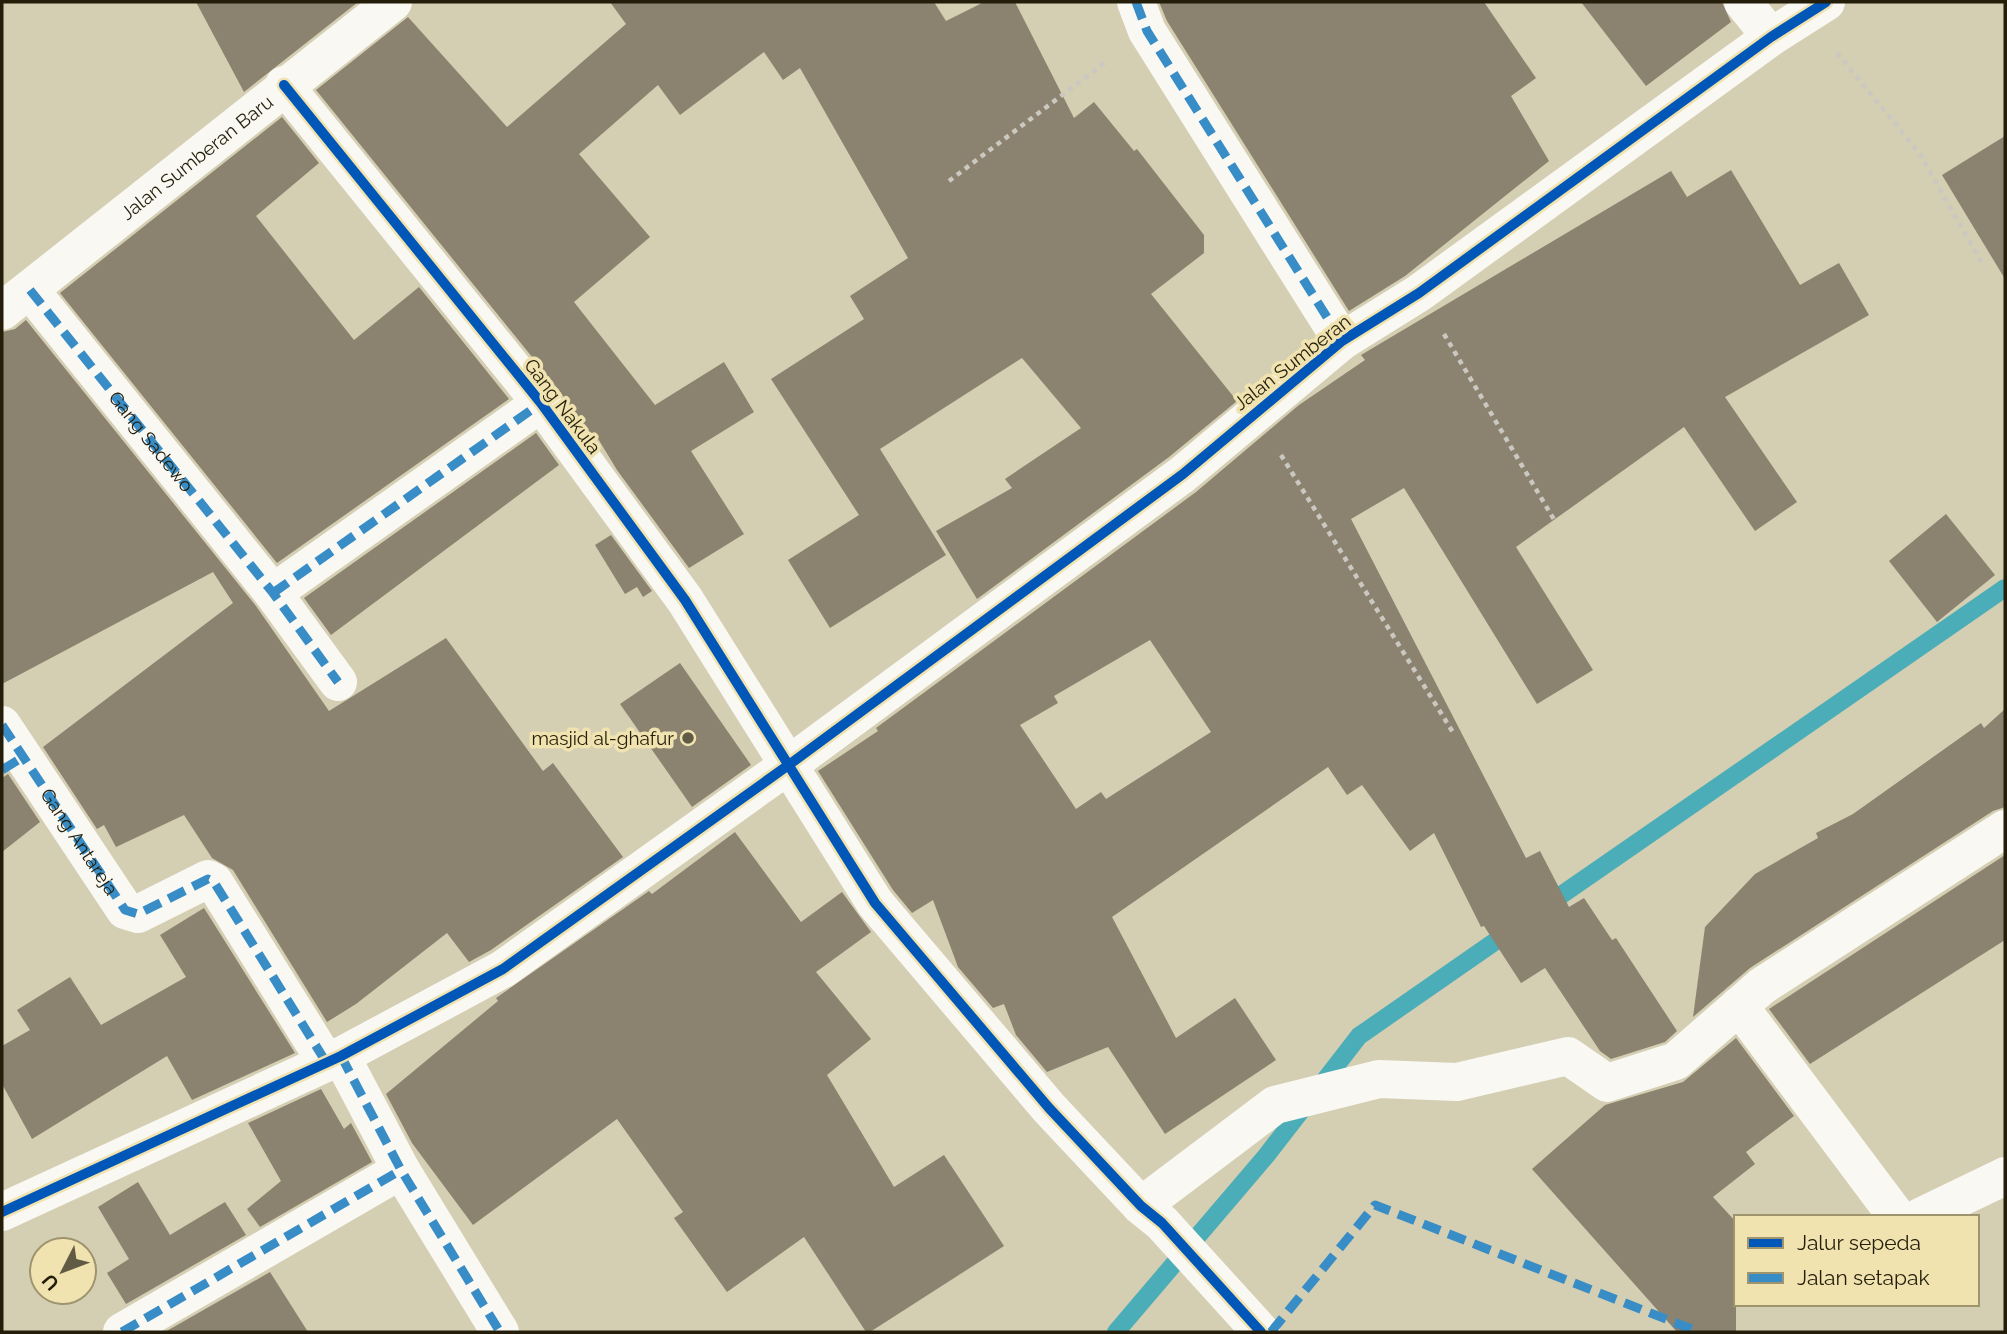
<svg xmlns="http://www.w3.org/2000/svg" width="2007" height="1334" font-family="Raleway,sans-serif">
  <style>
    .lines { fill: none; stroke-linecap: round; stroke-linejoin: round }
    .stream { stroke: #4badb7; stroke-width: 18 }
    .building { fill: #8b836f; fill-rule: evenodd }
    .path { stroke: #cac8c0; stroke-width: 4.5; stroke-dasharray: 5 5; stroke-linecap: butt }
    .street { stroke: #f9f8f3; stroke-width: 38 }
    .quiet { stroke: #398dc6; stroke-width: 9; stroke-dasharray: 18 9; stroke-linecap: butt }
    .cycleway-casing { stroke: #f0e3b0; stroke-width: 15 }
    .cycleway { stroke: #0057b8; stroke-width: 10 }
    .poi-dot { fill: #615b45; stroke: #f0e3b0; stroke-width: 2.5 }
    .labels { text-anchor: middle; stroke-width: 7; stroke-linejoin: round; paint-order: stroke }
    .street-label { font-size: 19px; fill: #231d0a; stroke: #f0e3b0 }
    .poi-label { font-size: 19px; fill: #231d0a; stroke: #f0e3b0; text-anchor: end }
  </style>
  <rect width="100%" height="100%" fill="#d4ceb2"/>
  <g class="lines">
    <!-- stream -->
    <g class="stream">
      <polyline points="1544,907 2005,588"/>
      <polyline points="1116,1332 1266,1156 1359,1036 1513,929"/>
    </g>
  </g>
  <!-- building -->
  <g class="building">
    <polygon points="196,2 358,2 244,92"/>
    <polygon points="610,2 934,2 946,21 984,2 1015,2 1074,118 1094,102 1134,151 1137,149 1204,235 1204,253 1151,294 1237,401 1169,457 977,599 936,531 1012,488 1005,479 1081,428 1022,358 880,449 946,555 830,628 788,560 859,515 771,379 864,319 850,296 908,258 800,68 783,80 764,52 680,115 658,85 579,154 650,237 574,302 655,405 724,362 754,412 691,451 744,534 689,568 617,470 597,437 594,439 558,389 316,90 408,17 507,127 626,24"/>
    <polygon points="1159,2 1484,2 1536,78 1511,96 1549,161 1405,276 1349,311 1167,21"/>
    <polygon points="1581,2 1722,2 1731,22 1646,86"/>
    <polygon points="282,117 319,163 256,216 354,340 419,287 509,399 277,563 60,293"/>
    <polygon points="2005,136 2005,279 1942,175"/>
    <path d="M1731 170 1800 285 1839 263 1869 315 1725 397 1797 502 1755 531 1684 427 1516 547 1593 670 1537 704 1404 488 1351 519 1526 858 1540 851 1569 907 1584 898 1612 940 1616 938 1677 1031 1665 1042 1611 1059 1600 1051 1545 968 1521 983 1484 926 1481 927 1434 833 1410 851 1362 785 1347 795 1328 767 1112 917 1176 1038 1235 998 1276 1060 1165 1134 1108 1047 1047 1072 1016 1035 1004 1004 993 1008 958 967 933 900 912 913 893 890 818 771 878 731 876 728 1196 492 1299 405 1365 360 1361 355 1671 171 1687 197ZM1150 640 1211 732 1106 799 1101 792 1076 809 1020 725 1058 703 1054 696Z"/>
    <polygon points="26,320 256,606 329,711 446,638 543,771 553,763 623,857 491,950 469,962 447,933 356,1004 327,1022 233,870 212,858 184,815 116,847 104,825 97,829 43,747 233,603 213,572 2,684 2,332 15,329"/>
    <polygon points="536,433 559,465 331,635 304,598"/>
    <polygon points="1946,514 1995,575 1937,622 1889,561"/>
    <polygon points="611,535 652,591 643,597 637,587 625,594 595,545"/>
    <polygon points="680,663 751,765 692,807 620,704"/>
    <polygon points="2005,709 2005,807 1993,811 1750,968 1693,1017 1705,927 1755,874 1818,838 1816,833 1853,814 1981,723 1984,728"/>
    <polygon points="8,774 40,822 2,852 2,778"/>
    <polygon points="735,832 801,922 842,892 871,932 816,972 871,1039 827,1075 894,1187 944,1155 1004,1246 870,1332 866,1332 804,1237 727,1292 674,1218 683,1212 617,1119 473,1225 412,1143 386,1094 498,1001 496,998 649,891 652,894"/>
    <polygon points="2005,855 2005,940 1810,1064 1769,1009"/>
    <polygon points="204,908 295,1053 192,1100 167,1056 32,1139 2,1084 2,1046 30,1030 17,1010 70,977 101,1025 186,977 160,935"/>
    <polygon points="1736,1038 1794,1116 1746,1152 1755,1164 1713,1197 1736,1222 1736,1332 1677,1332 1532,1169 1605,1105 1683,1082"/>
    <polygon points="321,1089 344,1129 351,1123 372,1162 260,1227 247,1209 281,1181 248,1123"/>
    <polygon points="138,1182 170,1235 225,1202 246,1235 126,1304 107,1273 129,1259 98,1207"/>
    <polygon points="270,1272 308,1332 165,1332"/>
  </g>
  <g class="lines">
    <!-- path -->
    <g class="path">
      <polyline points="1837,53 1920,154 1984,267"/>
      <polyline points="949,181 1107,61"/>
      <polyline points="1444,334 1556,523"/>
      <polyline points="1281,455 1454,734"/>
    </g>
    <!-- street -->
    <g class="street">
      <polyline points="1136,2 1147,31 1342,341"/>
      <polyline points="1743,2 1771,37"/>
      <polyline points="284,85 541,403 685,600 875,903 1049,1108 1141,1206 1162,1223 1261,1332"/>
      <polyline points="30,290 273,593 338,682"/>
      <path id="s1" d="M2 311 393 2"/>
      <polyline points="273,593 541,403"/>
      <polyline points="2,725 125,910 138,914 208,879 214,882 326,1062"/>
      <polyline points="1739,1006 1897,1217"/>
      <polyline points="341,1056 401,1170 500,1332"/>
      <polyline points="1141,1206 1275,1105 1379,1079 1457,1082 1568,1056 1607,1083 1676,1061 1762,986 2005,829"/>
      <polyline points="2,1212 341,1056 503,969 790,764 1183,474 1342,341 1419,293 1771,37 1826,2"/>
      <polyline points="1920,1217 2005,1176"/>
      <polyline points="122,1332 401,1170"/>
    </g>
    <!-- quiet -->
    <g class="quiet">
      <polyline points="1136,2 1147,31 1342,341"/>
      <path id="s2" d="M30 290 273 593 338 682"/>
      <polyline points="273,593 541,403"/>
      <path id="s3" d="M2 725 125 910 138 914 208 879 214 882 326 1062"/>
      <polyline points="2,770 23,757"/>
      <polyline points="341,1056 401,1170 500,1332"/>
      <polyline points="122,1332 401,1170"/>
      <polyline points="1271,1332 1375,1205 1699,1332"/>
    </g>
    <!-- cycleway casing -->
    <g class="cycleway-casing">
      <g id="cycleway">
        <polyline points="284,85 541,403 685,600 875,903 1049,1108 1141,1206 1162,1223 1261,1332"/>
        <polyline points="2,1212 341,1056 503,969 790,764 1183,474 1342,341 1419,293 1771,37 1826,2"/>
      </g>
    </g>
    <!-- cycleway -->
    <use href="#cycleway" class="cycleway"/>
  </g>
  <!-- markers -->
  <circle class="poi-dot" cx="688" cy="738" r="7"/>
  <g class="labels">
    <!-- street labels -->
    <g class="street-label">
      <text dy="7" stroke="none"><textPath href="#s1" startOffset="248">Jalan Sumberan Baru</textPath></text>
      <text transform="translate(1292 362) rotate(-38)" y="7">Jalan Sumberan</text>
      <text transform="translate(563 406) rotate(53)" y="7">Gang Nakula</text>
      <text dy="7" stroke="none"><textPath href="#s2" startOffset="194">Gang Sadewo</textPath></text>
      <text dy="7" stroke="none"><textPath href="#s3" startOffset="140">Gang Antareja</textPath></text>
    </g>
    <!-- poi labels -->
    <g class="poi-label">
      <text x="674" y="745">masjid al-ghafur</text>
    </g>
  </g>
  <!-- border -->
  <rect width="2007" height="1334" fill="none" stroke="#231d0a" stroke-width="7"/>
  <!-- legend -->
  <rect x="1734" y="1215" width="245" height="91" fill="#f0e3b0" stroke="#9e946e" stroke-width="2"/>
  <rect x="1748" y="1238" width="35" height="10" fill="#0057b8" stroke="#9e946e" stroke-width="2"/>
  <text x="1797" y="1250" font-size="21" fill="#231d0a">Jalur sepeda</text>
  <rect x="1748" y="1273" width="35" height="10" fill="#398dc6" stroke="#9e946e" stroke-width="2"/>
  <text x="1797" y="1285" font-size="21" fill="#231d0a">Jalan setapak</text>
  <!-- north arrow -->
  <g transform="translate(63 1271) rotate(228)"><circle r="33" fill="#f0e3b0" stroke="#9e946e" stroke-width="2"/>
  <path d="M0-5L12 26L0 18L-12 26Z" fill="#615b45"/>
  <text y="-10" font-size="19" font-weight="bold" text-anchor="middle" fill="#231d0a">U</text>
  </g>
</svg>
